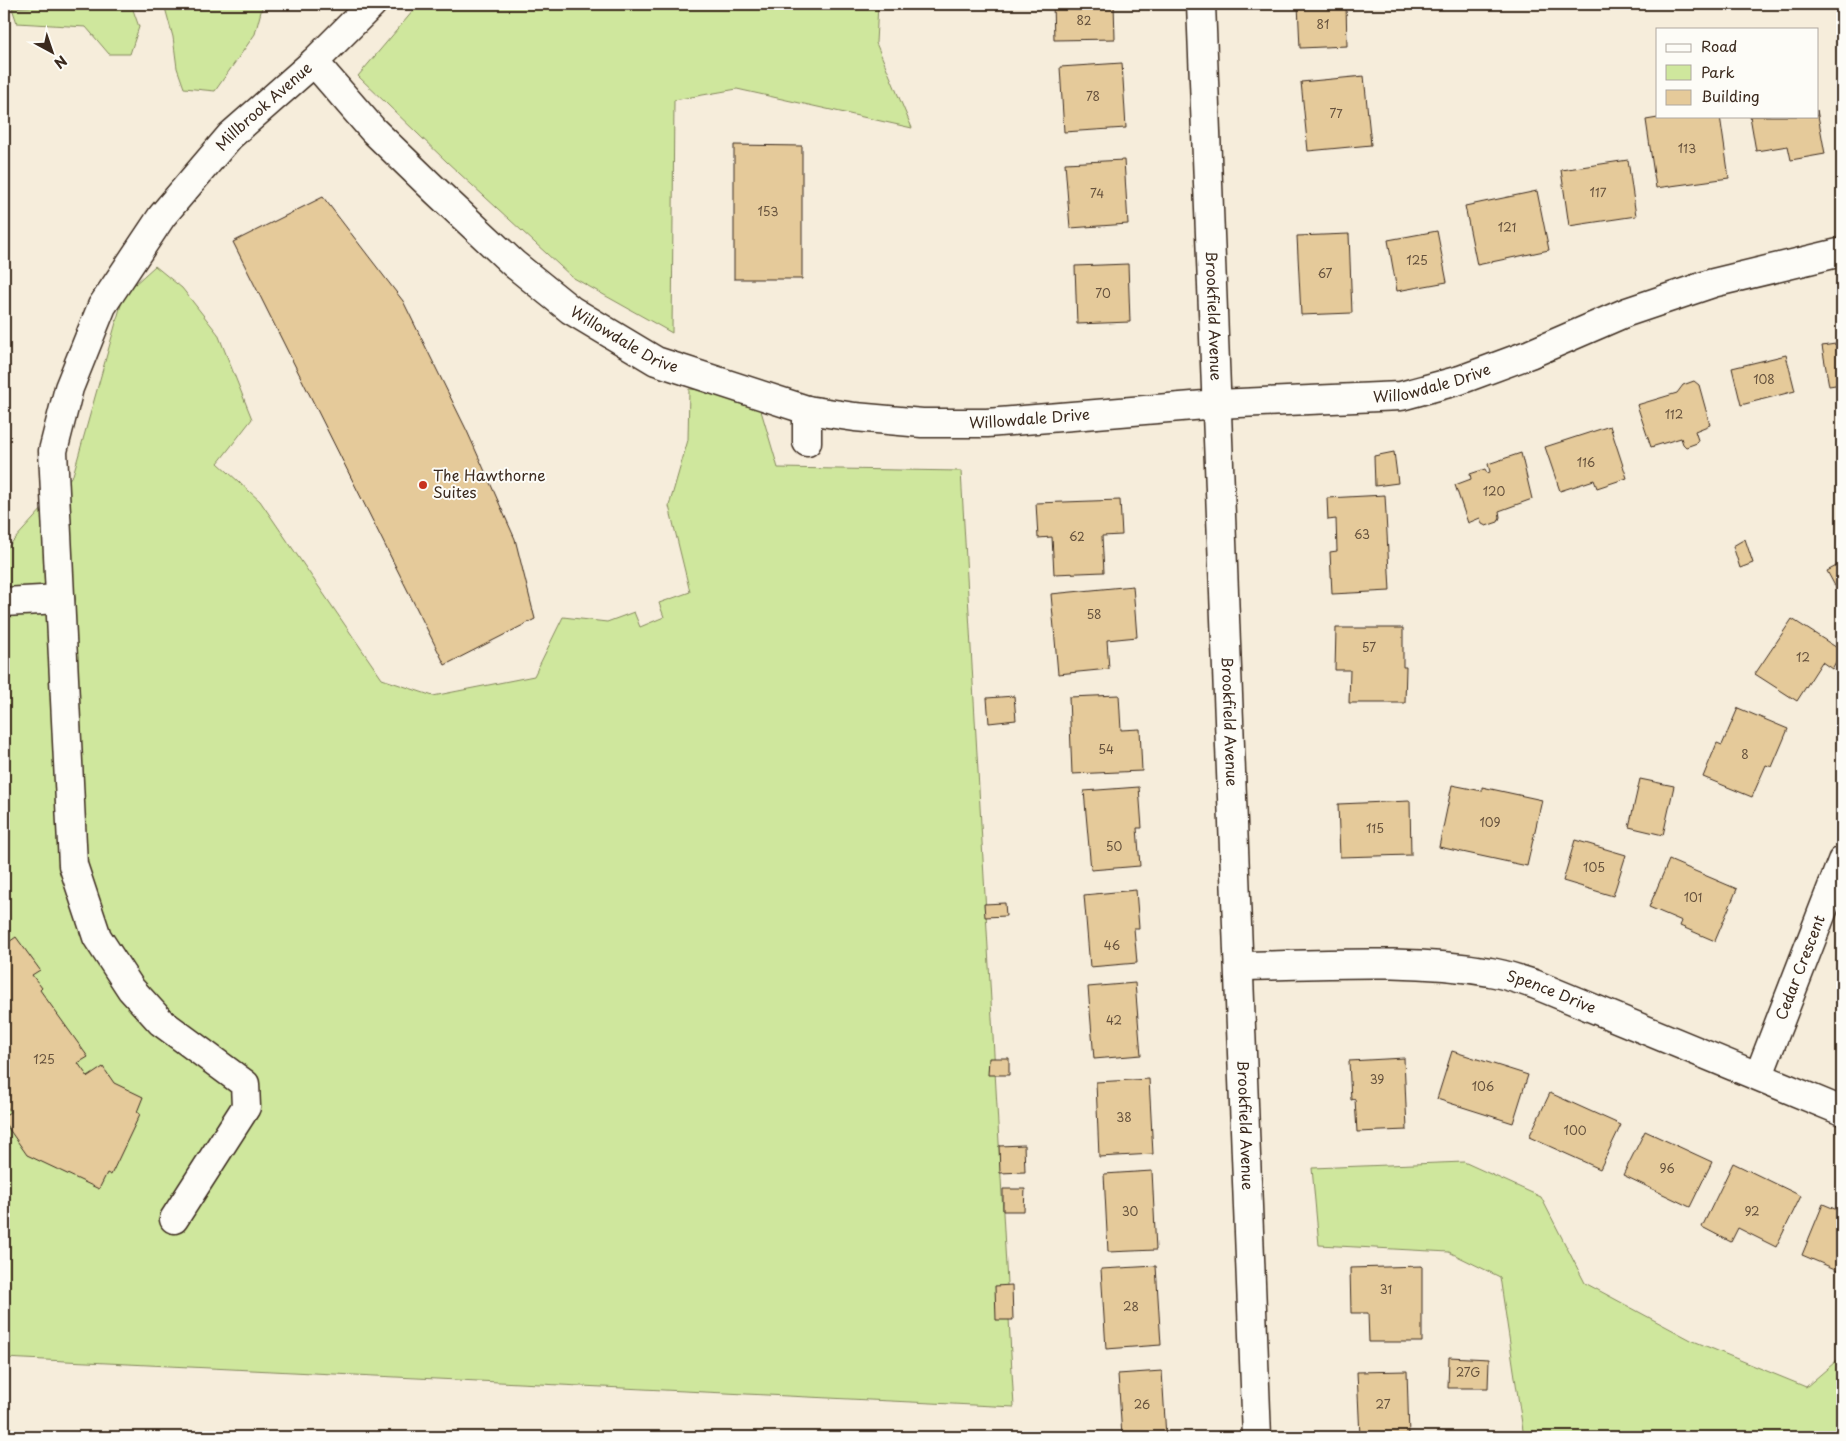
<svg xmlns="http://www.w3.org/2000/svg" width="1846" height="1441" font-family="'Playpen Sans',sans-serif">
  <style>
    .green { fill: #cfe79d; stroke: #85885e }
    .building { fill: #e5ca9a; stroke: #3b2a1e }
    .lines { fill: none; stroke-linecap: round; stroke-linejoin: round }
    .minor-casing { stroke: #3b2a1e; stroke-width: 31 }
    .minor { stroke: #fdfcf7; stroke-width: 28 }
    .poi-dot { fill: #c8321e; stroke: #fdfcf7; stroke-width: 2 }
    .labels { text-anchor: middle; stroke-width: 4; stroke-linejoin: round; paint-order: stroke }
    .number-label { font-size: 12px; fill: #66523d }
    .street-label { font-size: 15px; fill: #3b2a1e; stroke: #fdfcf7 }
    .poi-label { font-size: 15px; fill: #3b2a1e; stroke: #fdfcf7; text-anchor: start }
  </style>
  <rect width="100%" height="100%" fill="#f6eddb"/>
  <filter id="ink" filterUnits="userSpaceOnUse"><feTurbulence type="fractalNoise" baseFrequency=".02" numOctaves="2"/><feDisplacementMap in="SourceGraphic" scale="10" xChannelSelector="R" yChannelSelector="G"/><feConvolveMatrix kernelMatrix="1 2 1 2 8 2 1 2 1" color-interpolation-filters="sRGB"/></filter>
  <g filter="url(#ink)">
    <!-- green -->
    <g class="green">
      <polygon points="73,4 131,4 139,27 130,54 109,54 86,27 17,23 12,8"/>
      <polygon points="164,4 263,4 255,34 215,91 184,88 177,68 173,37"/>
      <polygon points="419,4 878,4 876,43 912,128 737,89 674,100 672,333 572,277 447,162 358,76"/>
      <polygon points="155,266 182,288 218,334 252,419 218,463 260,501 382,679 433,696 534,676 563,617 607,622 634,612 640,627 664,617 659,603 690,592 669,506 688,440 689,389 756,394 778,468 961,471 1014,1407 4,1358 4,551 73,475 124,294"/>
      <polygon points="1464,1162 1541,1197 1585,1283 1691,1340 1806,1387 1842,1356 1842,1437 1524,1437 1500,1277 1449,1252 1319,1245 1312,1168"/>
    </g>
    <!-- building -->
    <g class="building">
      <polygon points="1053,4 1114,4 1115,39 1054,40"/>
      <polygon points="1298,4 1346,4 1347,46 1300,48"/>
      <polygon points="1122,63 1126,128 1064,132 1060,67"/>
      <polygon points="1364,76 1371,145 1308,151 1301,82"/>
      <polygon points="1817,110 1825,154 1791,160 1788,146 1756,151 1750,116 1817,116"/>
      <polygon points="1670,116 1720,116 1729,178 1656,188 1646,120"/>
      <polygon points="734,145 802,146 802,279 734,279"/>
      <polygon points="1124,160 1128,224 1070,228 1065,163"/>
      <polygon points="1628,160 1636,216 1569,226 1561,170"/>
      <polygon points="1537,191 1549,250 1477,265 1465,206"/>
      <polygon points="323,197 403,301 467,431 515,539 535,619 445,665 233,242"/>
      <polygon points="1437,231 1447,282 1397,291 1388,240"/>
      <polygon points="1349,234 1352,313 1301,315 1297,236"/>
      <polygon points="1128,264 1130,322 1077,324 1075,266"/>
      <polygon points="1842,343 1842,384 1829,386 1822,346"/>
      <polygon points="4,354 9,527 4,527"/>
      <polygon points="1786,355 1795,391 1741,405 1732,368"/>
      <polygon points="1694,381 1699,385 1710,425 1695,431 1698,440 1697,443 1686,447 1683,444 1681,438 1651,447 1637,405 1677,393 1683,385"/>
      <polygon points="1610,426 1627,478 1597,488 1594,480 1560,491 1545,447"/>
      <polygon points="1394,452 1398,483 1375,486 1374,456"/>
      <polygon points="1521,453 1532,499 1499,511 1500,517 1498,522 1486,526 1482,524 1480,518 1468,523 1455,485 1471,479 1470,474 1485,469 1487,473 1490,472 1488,464"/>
      <polygon points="1385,495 1390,591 1332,594 1330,552 1337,551 1336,519 1328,520 1327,498"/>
      <polygon points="1120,500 1122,535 1102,536 1104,572 1054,574 1052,537 1038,538 1036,503"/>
      <polygon points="1745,539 1753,563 1740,568 1733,546"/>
      <polygon points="1842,563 1842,599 1827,571"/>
      <polygon points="1133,586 1137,637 1107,640 1109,669 1058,674 1051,594"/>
      <polygon points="1792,619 1842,651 1832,669 1822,662 1797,701 1755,674"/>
      <polygon points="1336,628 1403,628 1403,667 1406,667 1405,703 1349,703 1350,670 1335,670"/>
      <polygon points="1119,695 1121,730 1140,729 1142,771 1072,774 1069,697"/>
      <polygon points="1014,696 1016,720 989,723 987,698"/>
      <polygon points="1738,708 1788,729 1772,767 1766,765 1752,797 1703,777 1717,743 1722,745"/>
      <polygon points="1640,779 1674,786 1663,835 1629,827"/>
      <polygon points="1452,785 1482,791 1482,787 1542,800 1527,866 1439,847"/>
      <polygon points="1139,787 1142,828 1137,828 1140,866 1091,870 1084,791"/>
      <polygon points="1410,801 1411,855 1340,857 1338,804"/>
      <polygon points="1575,840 1626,855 1613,896 1563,881"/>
      <polygon points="1669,860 1737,889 1715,941 1680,926 1682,921 1649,907"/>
      <polygon points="1136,890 1139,928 1134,928 1137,963 1090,967 1084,895"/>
      <polygon points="1005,903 1006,916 985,917 984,904"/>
      <polygon points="4,935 9,942 16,937 40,970 32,975 42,988 40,990 88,1057 78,1063 88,1077 103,1067 114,1083 143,1097 137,1112 140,1114 111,1175 107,1173 99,1189 27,1155 4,1122 4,1116 10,1112 4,1103"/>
      <polygon points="1135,983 1141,1055 1094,1059 1088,987"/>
      <polygon points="1452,1051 1528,1075 1513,1123 1437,1099"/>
      <polygon points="989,1058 1009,1058 1009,1075 988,1075"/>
      <polygon points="1404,1058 1407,1130 1357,1132 1355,1099 1351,1100 1349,1061"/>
      <polygon points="1149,1079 1153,1154 1099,1157 1096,1082"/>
      <polygon points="1550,1093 1621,1125 1600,1169 1529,1137"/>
      <polygon points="1645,1131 1712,1162 1690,1207 1623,1175"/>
      <polygon points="1024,1145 1025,1172 1000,1173 999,1146"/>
      <polygon points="1733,1163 1801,1196 1776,1247 1738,1228 1731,1242 1702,1227"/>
      <polygon points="1152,1171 1156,1250 1108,1252 1104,1174"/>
      <polygon points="1003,1189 1025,1189 1024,1211 1003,1211"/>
      <polygon points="1823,1204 1842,1212 1842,1272 1802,1255"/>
      <polygon points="1156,1266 1161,1345 1106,1349 1101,1269"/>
      <polygon points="1422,1266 1422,1342 1369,1342 1368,1313 1351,1313 1350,1268"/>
      <polygon points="1012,1285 1013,1320 996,1320 995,1286"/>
      <polygon points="1449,1357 1489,1359 1488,1388 1448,1388"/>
      <polygon points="1162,1371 1166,1437 1122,1437 1118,1374"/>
      <polygon points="1407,1371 1409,1437 1360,1437 1357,1372"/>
    </g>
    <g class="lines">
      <!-- minor casing -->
      <g class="minor-casing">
        <g id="minor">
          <path id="s1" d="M1201 4 1257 1437"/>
          <path id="s2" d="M314 62 373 130 437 192 514 264 571 310 656 361 807 410 855 417 922 423H987L1217 404 1401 396 1460 380 1530 354 1627 312 1713 283 1842 252"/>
          <polyline points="807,410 807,442"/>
          <polyline points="4,602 60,599"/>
          <path id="s3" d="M1240 966C1323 965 1408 958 1490 972 1505 974 1520 980 1534 984L1842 1111"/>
          <path id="s4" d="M1759 1075 1842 861"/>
          <path id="s5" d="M174 1219 246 1107 245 1084 161 1022 131 989 97 937 73 865 53 451 69 388 102 306 162 216 230 136 314 62 372 4"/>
        </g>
      </g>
      <!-- minor -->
      <use href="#minor" class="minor"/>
    </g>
  </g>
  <!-- markers -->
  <circle class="poi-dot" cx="423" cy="485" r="5"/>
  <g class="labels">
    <!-- number labels -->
    <g class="number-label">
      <text x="1084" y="25">82</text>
      <text x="1323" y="29">81</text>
      <text x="1093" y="101">78</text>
      <text x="1336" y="118">77</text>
      <text x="1687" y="153">113</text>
      <text x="1598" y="197">117</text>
      <text x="1097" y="198">74</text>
      <text x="768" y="216">153</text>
      <text x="1507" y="232">121</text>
      <text x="1417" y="265">125</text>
      <text x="1325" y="278">67</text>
      <text x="1103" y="298">70</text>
      <text x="1764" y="384">108</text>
      <text x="1674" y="419">112</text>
      <text x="1586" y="467">116</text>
      <text x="1494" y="496">120</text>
      <text x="1362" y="539">63</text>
      <text x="1077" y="541">62</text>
      <text x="1094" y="619">58</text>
      <text x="1369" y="652">57</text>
      <text x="1803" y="662">12</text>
      <text x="1106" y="754">54</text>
      <text x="1745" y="759">8</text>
      <text x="1490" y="827">109</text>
      <text x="1375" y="833">115</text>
      <text x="1114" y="851">50</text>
      <text x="1594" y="872">105</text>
      <text x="1693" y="902">101</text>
      <text x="1112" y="950">46</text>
      <text x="1114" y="1025">42</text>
      <text x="44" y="1064">125</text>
      <text x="1377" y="1084">39</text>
      <text x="1483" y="1091">106</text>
      <text x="1124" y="1122">38</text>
      <text x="1575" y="1135">100</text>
      <text x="1667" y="1173">96</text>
      <text x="1130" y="1216">30</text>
      <text x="1752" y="1216">92</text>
      <text x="1386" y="1294">31</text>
      <text x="1131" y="1311">28</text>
      <text x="1468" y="1377">27G</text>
      <text x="1142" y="1409">26</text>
      <text x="1383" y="1409">27</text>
    </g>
    <!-- street labels -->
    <g class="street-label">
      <text dy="5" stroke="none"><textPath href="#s5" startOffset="1269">Millbrook Avenue</textPath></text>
      <text dy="5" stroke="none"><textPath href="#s1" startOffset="312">Brookfield Avenue</textPath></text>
      <text dy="5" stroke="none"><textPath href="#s2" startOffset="419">Willowdale Drive</textPath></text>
      <text dy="5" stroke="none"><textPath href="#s2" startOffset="1244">Willowdale Drive</textPath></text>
      <text dy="5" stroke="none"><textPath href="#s2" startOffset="839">Willowdale Drive</textPath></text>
      <text dy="5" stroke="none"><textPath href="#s1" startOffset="718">Brookfield Avenue</textPath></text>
      <text dy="5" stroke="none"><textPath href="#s4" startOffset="115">Cedar Crescent</textPath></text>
      <text dy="5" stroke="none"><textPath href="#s3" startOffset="315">Spence Drive</textPath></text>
      <text dy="5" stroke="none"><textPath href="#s1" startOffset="1122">Brookfield Avenue</textPath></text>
    </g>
    <!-- poi labels -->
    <g class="poi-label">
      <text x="433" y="481">The Hawthorne<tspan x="433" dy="17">Suites</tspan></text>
    </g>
  </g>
  <!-- margin -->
  <rect width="1846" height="1441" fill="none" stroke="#fdfcf7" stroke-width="20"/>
  <rect x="10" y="10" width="1826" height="1421" fill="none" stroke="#3b2a1e" stroke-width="2" filter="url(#ink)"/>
  <!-- legend -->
  <rect x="1656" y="28" width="162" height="90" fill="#fdfcf7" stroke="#afa8a0"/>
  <rect x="1666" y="44" width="25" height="8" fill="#fdfcf7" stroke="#afa8a0"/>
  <text x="1701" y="52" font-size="15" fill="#3b2a1e">Road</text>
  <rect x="1666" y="65" width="25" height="15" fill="#cfe79d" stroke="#afa8a0"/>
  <text x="1701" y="78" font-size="15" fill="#3b2a1e">Park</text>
  <rect x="1666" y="90" width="25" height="15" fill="#e5ca9a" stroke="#afa8a0"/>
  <text x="1701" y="102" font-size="15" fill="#3b2a1e">Building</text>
  <!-- north arrow -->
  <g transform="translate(52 52) rotate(140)" stroke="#fdfcf7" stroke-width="4" paint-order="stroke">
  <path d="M0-4L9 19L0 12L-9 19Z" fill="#3b2a1e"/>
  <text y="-8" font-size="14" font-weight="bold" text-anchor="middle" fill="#3b2a1e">N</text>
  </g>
</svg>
